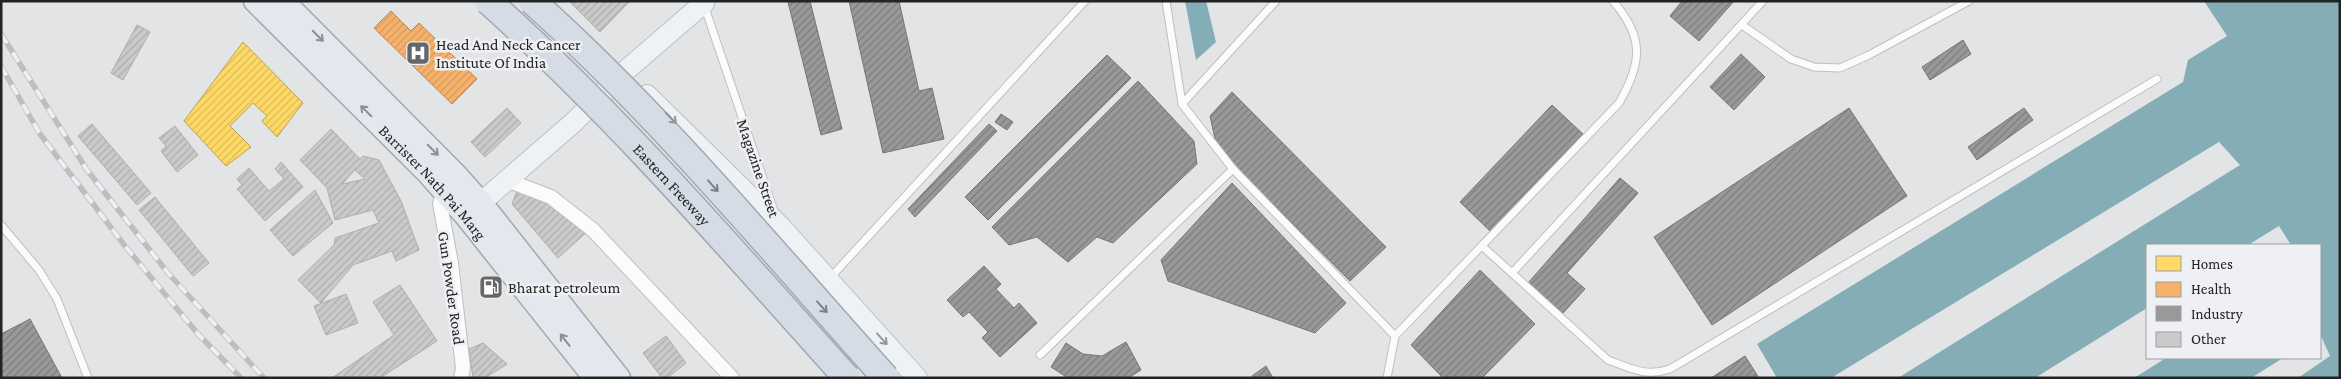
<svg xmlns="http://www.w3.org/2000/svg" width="2341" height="379" font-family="'Crimson Pro',serif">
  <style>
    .water { fill: #84adb6 }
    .homes { fill: url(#homes-hatch); stroke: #bda252 }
    .health { fill: url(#health-hatch); stroke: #b68756 }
    .industry { fill: url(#industry-hatch); stroke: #757676 }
    .building { fill: url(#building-hatch); stroke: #aeaeaf; fill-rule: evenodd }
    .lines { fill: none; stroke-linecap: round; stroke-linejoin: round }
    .lane-casing { stroke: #bebfc0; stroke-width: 9 }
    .street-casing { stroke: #bebfc0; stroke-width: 16 }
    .secondary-casing { stroke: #bebfc0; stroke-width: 22 }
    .primary-casing { stroke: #a0a8b1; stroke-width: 25 }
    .lane { stroke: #fbfbfb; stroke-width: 7 }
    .street { stroke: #fbfbfb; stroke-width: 14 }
    .secondary { stroke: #eff2f4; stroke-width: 20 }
    .primary { stroke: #e4e8ee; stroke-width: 22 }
    .rail-casing { stroke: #bebebf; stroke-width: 5.5 }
    .rail { stroke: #eff0f3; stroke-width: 4; stroke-dasharray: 11; stroke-linecap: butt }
    .highway-bridge-casing { stroke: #a0a8b1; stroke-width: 29; stroke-linecap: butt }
    .highway-bridge { stroke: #d5dce5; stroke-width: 26 }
    .oneway { stroke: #8d8f93 }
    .oneway2 { stroke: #939596 }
    .oneway3 { stroke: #7c8084 }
    .labels { text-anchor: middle; stroke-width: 5; stroke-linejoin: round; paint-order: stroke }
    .poi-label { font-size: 16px; fill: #222324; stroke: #eff0f3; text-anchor: start }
    .street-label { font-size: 16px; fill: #222324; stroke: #eff0f3 }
  </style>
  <defs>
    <pattern id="homes-hatch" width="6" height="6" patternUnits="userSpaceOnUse" patternTransform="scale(1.25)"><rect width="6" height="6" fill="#ffd966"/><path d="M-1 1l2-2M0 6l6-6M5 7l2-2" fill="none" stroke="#daba58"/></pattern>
    <pattern id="health-hatch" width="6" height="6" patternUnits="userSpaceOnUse" patternTransform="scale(1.25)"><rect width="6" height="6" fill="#f6b26b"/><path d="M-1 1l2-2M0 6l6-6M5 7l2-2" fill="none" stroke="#d3995d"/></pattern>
    <pattern id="industry-hatch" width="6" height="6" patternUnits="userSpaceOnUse" patternTransform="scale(1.25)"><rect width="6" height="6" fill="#999"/><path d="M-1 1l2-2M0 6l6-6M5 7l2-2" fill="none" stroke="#7c7c7d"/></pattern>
    <pattern id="building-hatch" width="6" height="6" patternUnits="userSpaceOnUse" patternTransform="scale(1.25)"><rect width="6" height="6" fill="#cacacb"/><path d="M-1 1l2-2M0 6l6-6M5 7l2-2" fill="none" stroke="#adadae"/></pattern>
  </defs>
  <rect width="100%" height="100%" fill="#e3e4e5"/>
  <!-- water -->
  <g class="water">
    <polygon points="1185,1 1206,1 1216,42 1196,60"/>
    <polygon points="2204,1 2340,1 2340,378 2298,378 2330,356 2320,334 2320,245 2291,245 2279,226 2248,245 2147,245 2147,308 2035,378 1898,378 2240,165 2219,142 1831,378 1777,378 1757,344 2183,82 2188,60 2227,36"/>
    <polygon points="2166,358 2283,358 2251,378 2134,378"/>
  </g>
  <!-- homes -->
  <polygon class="homes" points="243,42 303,103 277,137 262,121 267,116 253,103 230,126 251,147 226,166 184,121"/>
  <!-- health -->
  <polygon class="health" points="391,11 411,31 419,23 477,79 452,104 374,28"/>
  <!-- industry -->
  <g class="industry">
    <polygon points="792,1 810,1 842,129 821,135 788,2"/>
    <polygon points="849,1 899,1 919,91 932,88 944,139 883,153"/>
    <polygon points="1682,1 1734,1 1699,41 1670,16"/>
    <polygon points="1963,40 1971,54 1930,80 1922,67"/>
    <polygon points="1741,54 1765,77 1734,110 1710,87"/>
    <polygon points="1107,55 1131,78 988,220 965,197"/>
    <polygon points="1138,81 1194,141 1197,164 1113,243 1097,237 1068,262 1037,237 1009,245 992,227"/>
    <polygon points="1232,92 1386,247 1350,281 1217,148 1210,116"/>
    <polygon points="1552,105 1583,134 1490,231 1460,202"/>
    <polygon points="1849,108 1907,196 1712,325 1654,237"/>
    <polygon points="2024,108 2033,120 1977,160 1968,147"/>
    <polygon points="1001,114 1013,122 1007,130 995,122"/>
    <polygon points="989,124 997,131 915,217 908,209"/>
    <polygon points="1620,178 1638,193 1567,273 1585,289 1563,313 1528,283"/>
    <polygon points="1232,183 1346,303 1315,333 1168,281 1161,260"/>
    <polygon points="984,266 1001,284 996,289 1014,308 1019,303 1037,323 1000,357 982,338 988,332 969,312 963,317 947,300"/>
    <polygon points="1480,270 1535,324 1482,378 1443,378 1411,345"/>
    <polygon points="30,319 62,378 1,378 1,334"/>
    <polygon points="1126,342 1141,370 1128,378 1068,378 1051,367 1066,343 1083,354 1102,356"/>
    <polygon points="1745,356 1759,378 1711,378"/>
    <polygon points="1266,366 1273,378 1253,378 1252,376"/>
  </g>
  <!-- building -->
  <g class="building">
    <polygon points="569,1 630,1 600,32"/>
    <polygon points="137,25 150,32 123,80 111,73"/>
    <polygon points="507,108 521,123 485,157 471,142"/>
    <polygon points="92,124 151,193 137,205 78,136"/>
    <polygon points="175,126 198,155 177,172 161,151 166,146 159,138"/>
    <path d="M331 129 360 159 363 156 379 160 401 201 419 250 396 261 392 251 353 265 321 303 298 280 334 245 335 238 379 223 373 210 335 220 327 188 300 160ZM355 170 365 179 342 184Z"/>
    <polygon points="281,162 303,187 265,221 237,189 242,185 237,179 249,168 269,191 284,179 275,169"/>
    <polygon points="315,190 333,223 293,256 270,230"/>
    <polygon points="517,191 557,207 588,231 558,258 512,204"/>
    <polygon points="155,197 209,263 193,276 139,210"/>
    <polygon points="400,285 437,341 380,378 332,378 394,335 373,302"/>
    <polygon points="346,294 358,323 326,335 314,306"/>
    <polygon points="666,336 686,363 667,378 662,378 643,353"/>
    <polygon points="483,343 507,364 485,378 473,378 469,349"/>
  </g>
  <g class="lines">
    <!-- lane casing -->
    <g class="lane-casing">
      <g id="lane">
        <polyline points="1166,1 1182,104 1233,169 1395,336 1387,378"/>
        <polyline points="704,5 774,211"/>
        <polyline points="1742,25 1791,59 1814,67 1840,68 1869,55 1969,1"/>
        <polyline points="1182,104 1276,1"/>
        <polyline points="1,225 39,270 57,299 88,378"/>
        <path d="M1482 246 1608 360C1632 369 1646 377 1670 369L2157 79"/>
        <polyline points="1512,273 1763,1"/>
        <polyline points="830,278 1085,1"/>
        <path d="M1395 336 1619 103C1642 63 1645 38 1613 1"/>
        <polyline points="1040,355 1233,169"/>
      </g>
    </g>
    <!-- street casing -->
    <g class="street-casing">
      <g id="street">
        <polyline points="509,181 551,197 593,230 732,378"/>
        <polyline points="445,187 440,204 451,263 463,368 461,378"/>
      </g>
    </g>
    <!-- secondary casing -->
    <g class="secondary-casing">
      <g id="secondary">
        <polyline points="647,95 779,225 917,378"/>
        <polyline points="469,213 574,122 624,72 704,3 702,1"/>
      </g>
    </g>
    <!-- primary casing -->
    <g class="primary-casing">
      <g id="primary">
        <path id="s1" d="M255 1 427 172 466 216 595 378"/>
        <polyline points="283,1 456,175 481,203 619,378"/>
      </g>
    </g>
    <!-- lane -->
    <use href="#lane" class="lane"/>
    <!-- street -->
    <use href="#street" class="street"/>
    <!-- secondary -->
    <use href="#secondary" class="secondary"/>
    <!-- primary -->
    <use href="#primary" class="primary"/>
    <!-- rail casing -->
    <g class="rail-casing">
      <g id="rail">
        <polyline points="1,34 87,170 168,273 264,378"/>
        <polyline points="1,66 40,134 125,246 198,334 241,378"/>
      </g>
    </g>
    <!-- rail -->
    <use href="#rail" class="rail"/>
    <!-- highway-bridge casing -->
    <g class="highway-bridge-casing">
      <g id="highway-bridge">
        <path id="s2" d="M488 1C618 117 731 249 847 378"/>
        <path d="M532 1C660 115 772 251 886 378"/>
      </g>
    </g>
    <!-- highway-bridge -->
    <use href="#highway-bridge" class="highway-bridge"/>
  </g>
  <!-- one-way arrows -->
  <defs><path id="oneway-shaft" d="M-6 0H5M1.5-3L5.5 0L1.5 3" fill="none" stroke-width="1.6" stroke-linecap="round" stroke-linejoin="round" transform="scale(1.25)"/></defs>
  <g class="oneway">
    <use href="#oneway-shaft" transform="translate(318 36) rotate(45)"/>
    <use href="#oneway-shaft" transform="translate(366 111) rotate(-135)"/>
    <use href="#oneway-shaft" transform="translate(433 150) rotate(45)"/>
    <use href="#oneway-shaft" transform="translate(565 340) rotate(-128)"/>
  </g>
  <g class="oneway2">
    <use href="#oneway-shaft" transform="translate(671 118) rotate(45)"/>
    <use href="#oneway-shaft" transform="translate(882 339) rotate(48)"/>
  </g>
  <g class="oneway3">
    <use href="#oneway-shaft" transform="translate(713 186) rotate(48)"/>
    <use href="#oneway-shaft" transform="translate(822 307) rotate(48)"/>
  </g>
  <!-- icons -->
  <defs>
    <g id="hospital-square" transform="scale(1.25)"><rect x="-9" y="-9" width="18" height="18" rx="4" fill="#666768" stroke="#eff0f3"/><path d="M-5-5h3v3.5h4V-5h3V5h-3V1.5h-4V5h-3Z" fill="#fff"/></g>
    <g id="fuel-square" transform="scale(1.25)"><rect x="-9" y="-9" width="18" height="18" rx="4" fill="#666768" stroke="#eff0f3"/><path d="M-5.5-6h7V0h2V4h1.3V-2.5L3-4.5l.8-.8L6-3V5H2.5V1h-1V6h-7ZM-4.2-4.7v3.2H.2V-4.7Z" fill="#fff"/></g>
  </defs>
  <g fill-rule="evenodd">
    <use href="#hospital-square" x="418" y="53"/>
    <use href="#fuel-square" x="491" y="287"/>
  </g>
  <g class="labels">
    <!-- poi labels -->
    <g class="poi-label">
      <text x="436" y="50">Head And Neck Cancer<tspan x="436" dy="18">Institute Of India</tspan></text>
      <text x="508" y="293">Bharat petroleum</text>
    </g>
    <!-- street labels -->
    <g class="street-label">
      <text transform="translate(759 168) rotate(71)" y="6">Magazine Street</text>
      <text dy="6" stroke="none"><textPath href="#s1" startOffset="254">Barrister Nath Pai Marg</textPath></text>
      <text dy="6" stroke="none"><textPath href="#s2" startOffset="260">Eastern Freeway</textPath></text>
      <text transform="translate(452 288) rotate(82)" y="6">Gun Powder Road</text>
    </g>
  </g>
  <!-- border -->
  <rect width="2341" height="379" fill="none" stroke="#222324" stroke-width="5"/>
  <!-- legend -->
  <rect x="2146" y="244" width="175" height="115" fill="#eff0f3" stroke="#9d9ea0"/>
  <rect x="2156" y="256" width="25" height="15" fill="#ffd966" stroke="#9d9ea0"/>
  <text x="2191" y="269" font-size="15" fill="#222324">Homes</text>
  <rect x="2156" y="282" width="25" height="15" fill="#f6b26b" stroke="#9d9ea0"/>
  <text x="2191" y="294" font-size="15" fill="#222324">Health</text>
  <rect x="2156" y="306" width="25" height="15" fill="#999999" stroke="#9d9ea0"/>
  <text x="2191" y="319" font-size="15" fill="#222324">Industry</text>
  <rect x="2156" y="332" width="25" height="15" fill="#cacacb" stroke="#9d9ea0"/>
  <text x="2191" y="344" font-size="15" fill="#222324">Other</text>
</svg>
